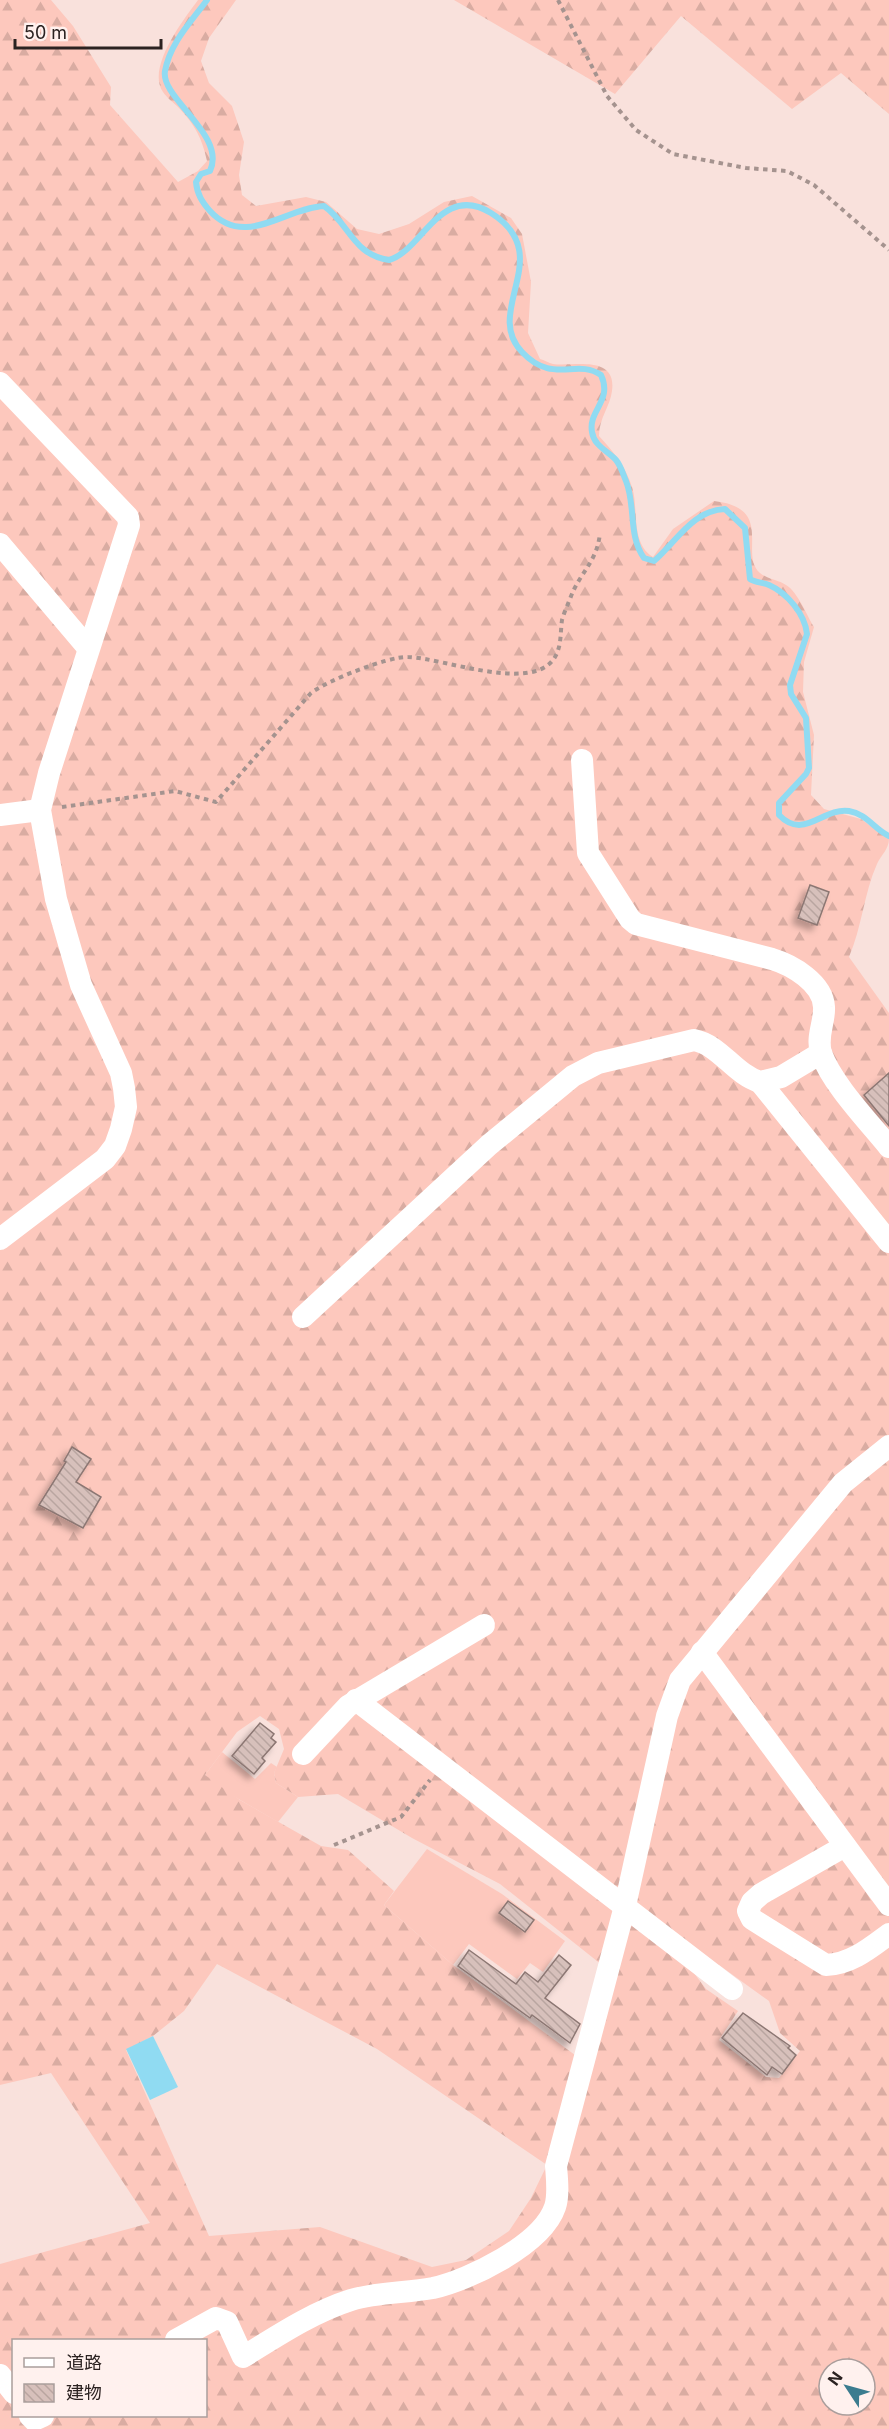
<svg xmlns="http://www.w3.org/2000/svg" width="889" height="2429" font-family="Inter,'Noto Sans JP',sans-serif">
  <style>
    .grass { fill: #fdc8bd }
    .forest { fill: url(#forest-firs); fill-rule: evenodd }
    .water { fill: #90dbf2 }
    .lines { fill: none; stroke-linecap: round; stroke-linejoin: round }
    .stream { stroke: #90dbf2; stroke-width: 6 }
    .building { fill: url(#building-back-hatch); stroke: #8c7773; stroke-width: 1.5; filter: url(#shadow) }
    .path { stroke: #a5938f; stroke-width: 4; stroke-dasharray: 4.5 4.5; stroke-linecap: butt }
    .minor { stroke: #fff; stroke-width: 22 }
  </style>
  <defs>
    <pattern id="forest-firs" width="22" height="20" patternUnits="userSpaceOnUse" patternTransform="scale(1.5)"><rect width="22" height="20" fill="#fdc8bd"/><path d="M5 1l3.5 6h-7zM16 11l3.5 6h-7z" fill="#d9aca2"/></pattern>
    <pattern id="building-back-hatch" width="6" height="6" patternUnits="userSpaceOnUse" patternTransform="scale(1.5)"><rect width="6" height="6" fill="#d7c0bb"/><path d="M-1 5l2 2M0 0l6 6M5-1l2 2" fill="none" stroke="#b9a5a0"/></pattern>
    <filter id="shadow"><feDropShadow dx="-5.5" dy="5.5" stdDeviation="3" flood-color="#0004"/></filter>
  </defs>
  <rect width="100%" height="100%" fill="#f9e1dc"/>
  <!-- grass -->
  <g class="grass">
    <polygon points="222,1752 255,1779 271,1763 277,1767 274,1773 276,1783 298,1797 278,1822 218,1787 205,1775"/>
    <polygon points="427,1849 502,1894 565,1941 543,1972 530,1963 517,1979 469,1944 453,1965 384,1905"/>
  </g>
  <!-- forest -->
  <g class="forest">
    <path d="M0 0H51L73 26 111 87 110 105 178 182 198 171 207 161C202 138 195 125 179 108 174 103 167 98 163 92 146 68 184 19 198 0H236L209 38 201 61 209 83 232 106 244 142 239 175 242 195 256 206 306 197 326 202 357 229 379 234 409 224 444 202 472 196 511 218 522 234 531 282 528 333 540 359C544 360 549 363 553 364 573 367 617 354 612 391 610 407 599 418 599 436 613 451 626 467 632 487 639 508 630 543 653 557L673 529 714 501C776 508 738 554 760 573 767 579 779 580 786 585 798 592 807 616 814 627L804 662 803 692 814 735 811 795 824 809 861 819 889 839C889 849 881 855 877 864 864 893 862 927 849 957L889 1013V2429H0V2264L150 2223 51 2073 0 2085ZM260 1716 279 1729 284 1749 274 1773 276 1783 298 1797 338 1794 412 1838 500 1884 602 1965 579 2058 453 1965 384 1905 394 1891 348 1850 321 1846 240 1800 205 1775 237 1732ZM217 1964 377 2049 547 2165 531 2198 509 2231 466 2260 432 2267 320 2227 209 2236 126 2050 153 2036 184 2011ZM719 1965 769 2001 780 2033 800 2051 779 2078 766 2077 719 2040 738 2011 706 1989 691 1969ZM14 2340H206V2416H14ZM829 2369H865V2405H829Z"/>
    <polygon points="454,0 889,0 889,114 841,73 792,109 681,16 615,94"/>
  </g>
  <!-- water -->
  <polygon class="water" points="153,2036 178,2087 150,2100 126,2049"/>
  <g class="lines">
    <!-- stream -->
    <path class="stream" d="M207 0C191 22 170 43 165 71 160 98 227 135 210 171L201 174 196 182C197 194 202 202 210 211 245 249 285 208 324 206 349 223 353 255 389 260 422 251 441 182 491 213 558 255 482 311 522 352 553 385 576 358 601 375 613 401 588 410 592 432 594 446 608 451 616 460 621 466 623 474 626 481 636 506 628 536 644 558L654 561C676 542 693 510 725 509L745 528 750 579C756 583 762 582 769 585 787 593 805 614 807 634L790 685 791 694 806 718 809 768 806 774 779 803V815C804 841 823 807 849 811 867 814 874 829 889 836"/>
  </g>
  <!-- building -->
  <g class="building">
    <polygon points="810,885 829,892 817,925 798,918"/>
    <polygon points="889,1073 889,1126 864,1095"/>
    <polygon points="72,1447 91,1459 76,1482 101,1497 83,1528 39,1505 66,1462 64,1461"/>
    <polygon points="260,1723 274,1734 271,1738 276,1742 262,1758 265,1761 254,1774 232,1756"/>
    <polygon points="508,1901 534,1920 525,1932 499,1913"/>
    <polygon points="469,1950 516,1984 525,1972 538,1982 559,1955 571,1965 545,1998 580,2024 570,2043 532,2015 530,2018 458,1966"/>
    <polygon points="743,2013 790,2046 788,2048 796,2055 782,2074 772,2067 767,2075 722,2038"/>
  </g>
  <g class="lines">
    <!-- path -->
    <g class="path">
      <polyline points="558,0 607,96 636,130 673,154 746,168 787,171 814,185 889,250"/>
      <path d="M62 807 175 791 216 802 311 693C326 681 389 656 408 657 443 658 528 692 553 660 562 648 560 634 562 620 564 613 567 606 570 599 579 573 597 563 600 533"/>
      <polyline points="334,1845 401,1817 430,1780"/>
    </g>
    <!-- minor -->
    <g class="minor">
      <polyline points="0,383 128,517 129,525 49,773 40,810 56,899 81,985 121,1073 124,1088 126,1107 121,1129 115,1146 105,1159 0,1239"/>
      <polyline points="0,544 88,648"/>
      <path d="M582 760 588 853 630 919 636 924 772 959C792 965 823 983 824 1007 825 1022 816 1036 821 1053 832 1084 868 1121 889 1147"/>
      <polyline points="0,815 40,810"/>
      <polyline points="760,1082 889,1242"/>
      <path d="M303 1317 489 1145 573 1076 598 1063 694 1040C720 1045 734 1074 760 1082L781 1077 821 1053"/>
      <polyline points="702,1652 889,1905"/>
      <polyline points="356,1700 732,1989"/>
      <polyline points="303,1754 348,1706 484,1625"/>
      <path d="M845 1846 761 1894 752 1902 748 1911 752 1919 826 1965C851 1964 870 1948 889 1934"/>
      <path d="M176 2340 216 2318 227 2322 243 2357C277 2336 313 2312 351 2300 377 2292 406 2293 433 2288 469 2280 542 2245 555 2207 559 2195 557 2179 556 2166L625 1906 667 1716 680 1680 843 1483 889 1446"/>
      <polyline points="0,2375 14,2393"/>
      <polyline points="30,2416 34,2420 43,2416"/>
    </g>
  </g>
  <!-- legend -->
  <rect x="12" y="2339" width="195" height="78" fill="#fff1ee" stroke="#aa9e9c" stroke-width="1.5"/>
  <rect x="24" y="2358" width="30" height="9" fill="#ffffff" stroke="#aa9e9c" stroke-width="1.5"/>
  <text x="66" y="2369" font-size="18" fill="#2b2221">道路</text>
  <rect x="24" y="2384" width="30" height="18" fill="url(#building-back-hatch)" stroke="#aa9e9c" stroke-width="1.5"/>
  <text x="66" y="2399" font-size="18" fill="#2b2221">建物</text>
  <!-- north arrow -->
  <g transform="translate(847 2387) rotate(306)"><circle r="28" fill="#fff1ee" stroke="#aa9e9c" stroke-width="1.5"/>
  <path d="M0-4.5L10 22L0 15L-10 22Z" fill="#3b7c8f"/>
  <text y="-9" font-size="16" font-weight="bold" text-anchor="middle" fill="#2b2221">N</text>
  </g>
  <!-- scale -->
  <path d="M15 39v9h146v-9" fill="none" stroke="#2b2221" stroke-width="3"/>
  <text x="24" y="39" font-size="18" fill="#2b2221" stroke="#fff1ee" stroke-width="4.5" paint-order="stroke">50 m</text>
</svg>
